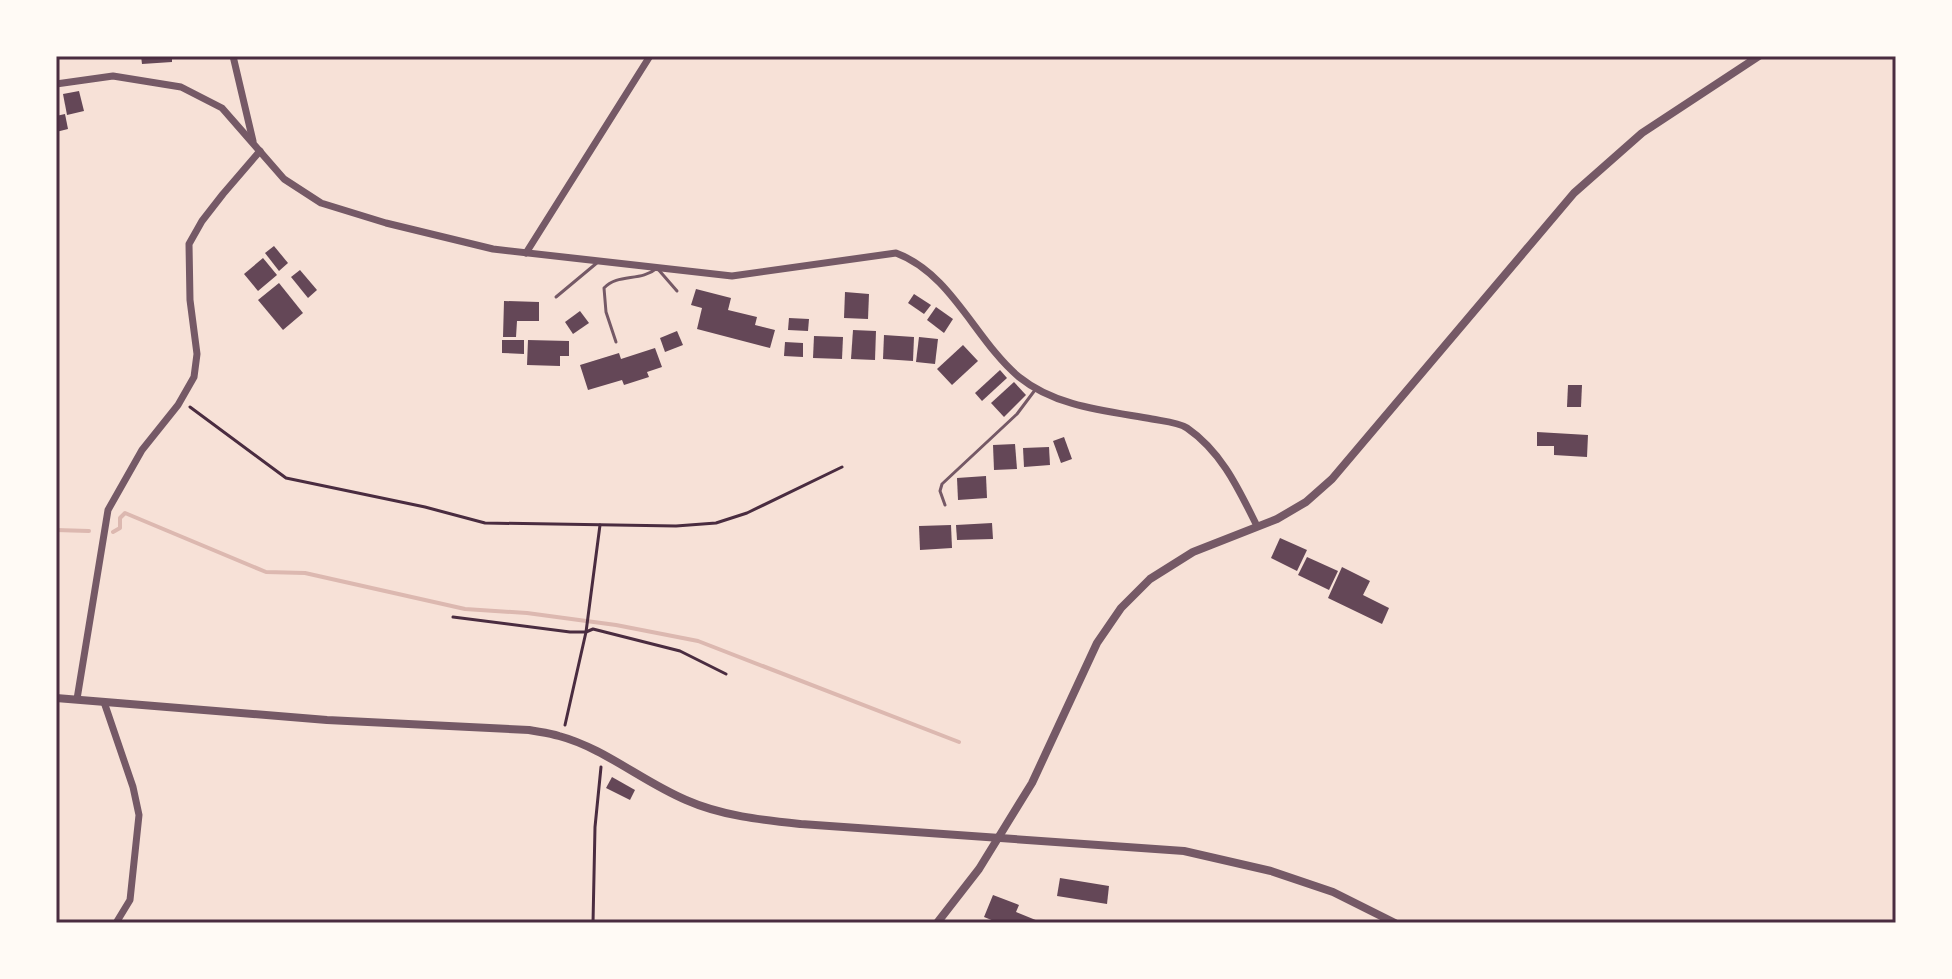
<svg xmlns="http://www.w3.org/2000/svg" width="1952" height="979" font-family="'Archivo Narrow',sans-serif">
	<rect width="100%" height="100%" fill="#f7e1d7"/>
	<g fill="none" stroke-linecap="round" stroke-linejoin="round">
		<g stroke="#dcb8b0" stroke-width="4">
			<path d="M56,530L89,531"/>
			<path d="M113,532L120,528V518L125,513L266,572L305,573L465,609L527,613L616,625L698,641L959,742"/>
		</g>
	</g>
	<g fill="#644757">
		<path d="M141,56H172V62L142,64Z"/>
		<path d="M79,91L84,111L67,115L63,94Z"/>
		<path d="M65,114L68,129L56,132V116Z"/>
		<path d="M274,246L288,263L279,271L265,253Z"/>
		<path d="M263,258L277,275L258,291L244,274Z"/>
		<path d="M300,270L317,290L308,298L291,277Z"/>
		<path d="M279,283L303,313L283,330L258,300Z"/>
		<path d="M696,289L731,298L728,310L757,317L755,325L775,330L770,348L697,329L702,308L691,305Z"/>
		<path d="M845,292L869,294L868,319L844,318Z"/>
		<path d="M914,294L931,305L924,314L908,303Z"/>
		<path d="M504,301L539,302V321H517L516,337H503Z"/>
		<path d="M936,307L953,319L944,333L927,320Z"/>
		<path d="M580,311L589,323L573,334L565,322Z"/>
		<path d="M789,318L809,319L808,331L788,330Z"/>
		<path d="M853,330L876,331L875,360L851,359Z"/>
		<path d="M677,331L683,345L665,352L660,338Z"/>
		<path d="M884,335L914,337L913,361L883,359Z"/>
		<path d="M814,336L843,337L842,359L813,358Z"/>
		<path d="M919,337L938,339L935,364L916,362Z"/>
		<path d="M502,340H524V354L502,353Z"/>
		<path d="M528,340L569,341V356H560V366L527,365Z"/>
		<path d="M785,342L803,343V357L784,356Z"/>
		<path d="M963,345L978,361L952,385L937,369Z"/>
		<path d="M655,348L662,367L647,372L649,377L624,385L622,380L588,390L580,365L619,353L621,359Z"/>
		<path d="M1000,370L1007,378L982,401L975,393Z"/>
		<path d="M1014,382L1026,395L1004,417L991,403Z"/>
		<path d="M1568,385H1582L1581,407H1567Z"/>
		<path d="M1537,432L1588,435L1587,457L1554,455V446H1537Z"/>
		<path d="M1064,437L1072,459L1061,463L1053,441Z"/>
		<path d="M1015,444L1017,469L994,470L993,445Z"/>
		<path d="M1049,447L1050,465L1024,467L1023,448Z"/>
		<path d="M986,476L987,498L958,500L957,478Z"/>
		<path d="M992,523L993,539L957,540L956,525Z"/>
		<path d="M951,525L952,548L920,550L919,526Z"/>
		<path d="M1280,538L1307,550L1297,571L1271,558Z"/>
		<path d="M1307,557L1338,571L1329,590L1298,575Z"/>
		<path d="M1342,567L1370,581L1363,595L1389,608L1382,624L1328,598Z"/>
		<path d="M612,777L635,790L630,800L606,788Z"/>
		<path d="M1060,878L1109,886L1107,904L1057,896Z"/>
		<path d="M993,895L1019,905L1016,912L1043,923H999L984,917Z"/>
	</g>
	<g fill="none" stroke-linecap="round" stroke-linejoin="round">
		<g stroke="#4a2c40" stroke-width="3">
			<path d="M190,407L286,478L425,507L485,523L676,526L716,523L747,513L842,467"/>
			<path d="M453,617L570,632H586L593,629L680,651L726,674"/>
			<path d="M565,725L586,632L600,525"/>
			<path d="M593,923L595,827L601,767"/>
		</g>
		<g stroke="#755966" stroke-width="3">
			<path d="M556,297L598,262"/>
			<path d="M616,342L606,312L604,288C618,273 641,282 657,268L677,291"/>
			<path d="M945,505L940,491L942,484L1017,414L1035,390"/>
		</g>
		<g stroke="#755966" stroke-width="7">
			<path d="M233,56L253,141"/>
			<path d="M56,84L113,76L181,87L222,108L284,179L321,203L386,223L493,249L732,276L896,253C952,274 975,340 1019,377C1056,407 1107,411 1152,419C1162,421 1178,422 1187,428C1222,452 1239,490 1257,526"/>
			<path d="M526,253L650,56"/>
			<path d="M77,699L108,510L142,450L178,405L194,377L197,354L190,300L189,244L202,221L223,194L260,151"/>
			<path d="M104,702L133,787L139,815L130,900L116,923"/>
		</g>
		<g stroke="#755966" stroke-width="8">
			<path d="M56,698L327,720L529,730C539,732 549,733 559,736C604,748 643,782 686,800C722,816 762,820 801,824L1184,851L1271,871L1333,892L1395,923"/>
			<path d="M937,923L979,869L1032,783L1097,643L1121,608L1150,579L1193,552L1277,519L1306,502L1332,479L1574,193L1642,133L1759,56"/>
		</g>
	</g>
	<rect width="1952" height="979" fill="none" stroke="#fffaf5" stroke-width="116"/>
	<rect x="58" y="58" width="1836" height="863" fill="none" stroke="#4a2c40" stroke-width="3"/>
</svg>
